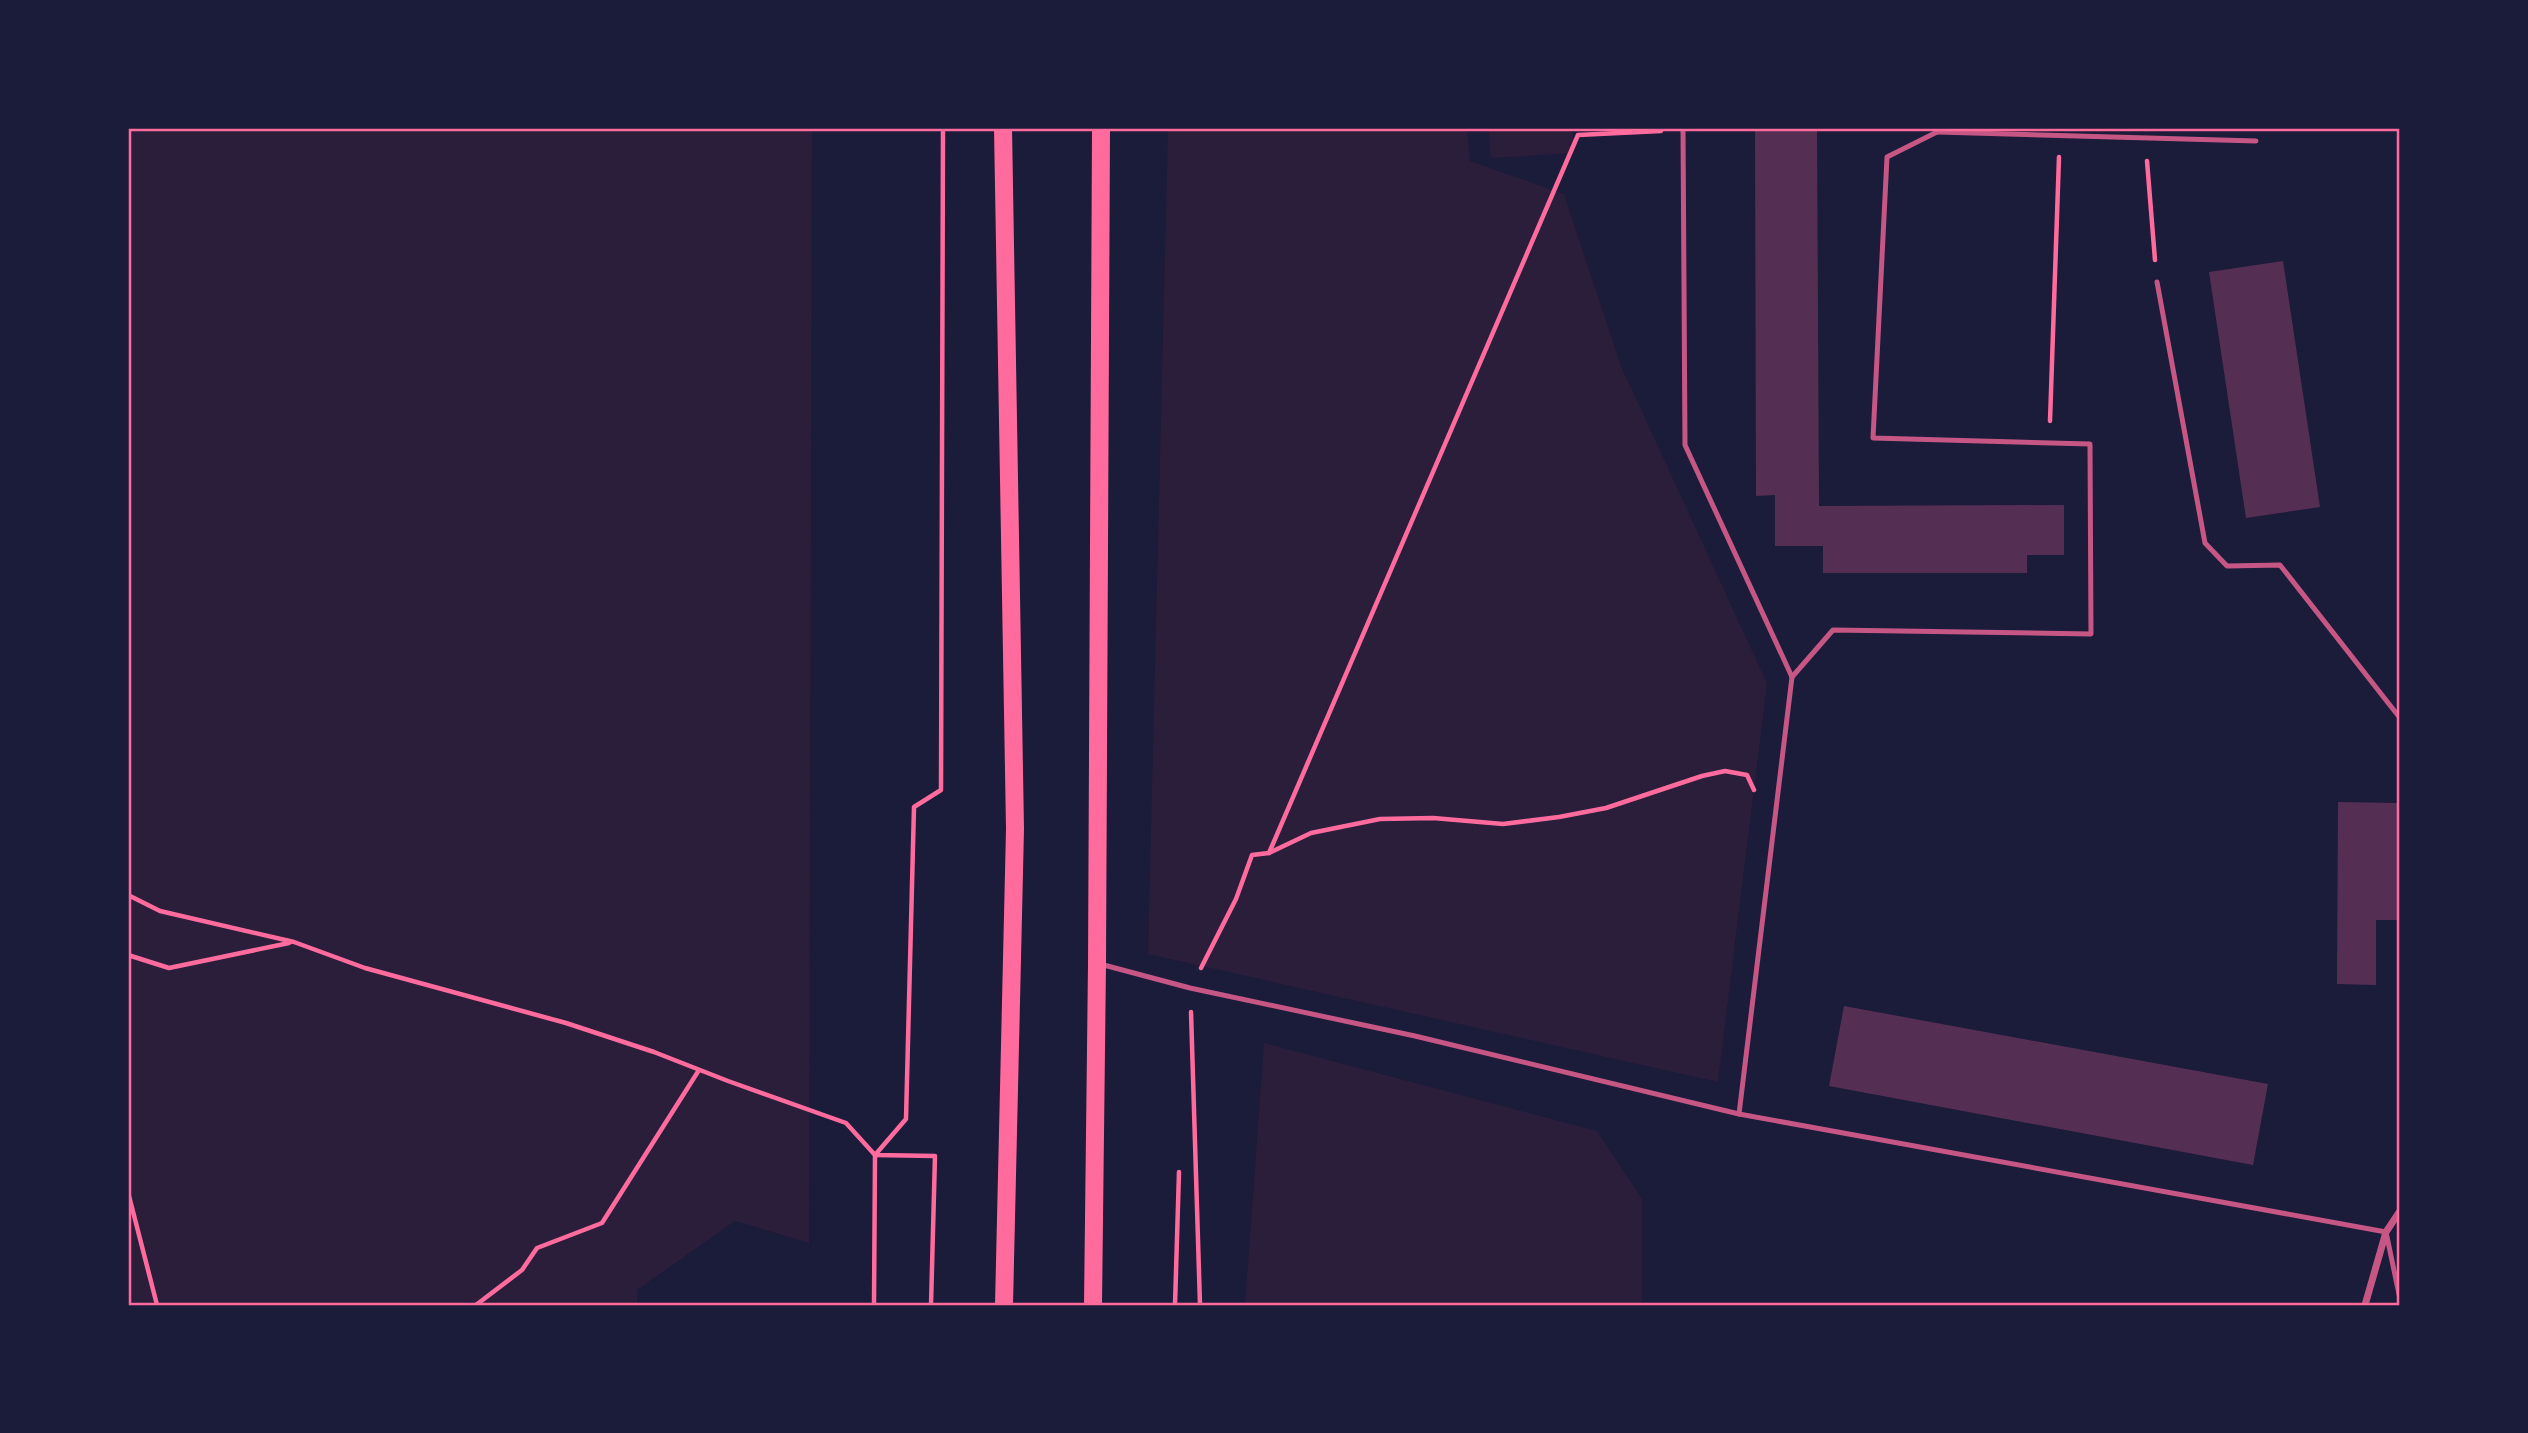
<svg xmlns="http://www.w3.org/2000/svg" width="2528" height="1433" font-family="Manrope,sans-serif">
	<rect width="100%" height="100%" fill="#1b1b3a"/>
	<g fill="#2a1e3b">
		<path d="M128,128H812L809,1243L735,1221L637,1290V1305H128Z"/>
		<path d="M1168,128H1467L1470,161L1564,194L1621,366L1767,683L1718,1082L1148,954Z"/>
		<path d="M1488,128H1572L1574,153L1491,158Z"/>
		<path d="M1264,1043L1597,1131L1642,1199V1305H1245Z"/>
	</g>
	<g fill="#542f53">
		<path d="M1755,128H1817L1819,506L2064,505V555H2027V573H1823V546H1775V495L1756,496Z"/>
		<path d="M2283,261L2320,507L2246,518L2209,272Z"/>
		<path d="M2338,802L2400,803V920H2376V985L2337,984Z"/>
		<path d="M1844,1006L2268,1084L2253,1165L1829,1086Z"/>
	</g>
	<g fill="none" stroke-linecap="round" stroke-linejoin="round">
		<g stroke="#ff6b9d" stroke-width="4.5">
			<path d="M2147,161L2155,260"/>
			<path d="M2050,421L2059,157"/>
			<path d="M1269,853L1311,833L1380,819L1433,818L1503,824L1559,817L1606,808L1702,776L1725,771L1747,775L1754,790"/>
			<path d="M128,895L160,911L294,942L365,968L566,1023L654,1052L728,1081L846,1123L875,1155L935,1156L931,1305"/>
			<path d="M128,955L169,968L289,943"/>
			<path d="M1201,968L1236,899L1252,855L1269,853L1578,135L1661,131"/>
			<path d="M1191,1012L1200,1305"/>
			<path d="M128,1192L157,1305"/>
			<path d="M476,1305L522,1270L537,1248L602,1223L699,1070"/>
			<path d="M874,1305L875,1155L906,1119L914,807L941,790L943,128"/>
			<path d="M1175,1305L1179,1172"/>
		</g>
		<g stroke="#c65784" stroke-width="5">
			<path d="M1683,128L1685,445L1792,677L1739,1114"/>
			<path d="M1937,132L2256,141"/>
			<path d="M2157,282L2205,543L2227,566L2280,565L2400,718"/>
			<path d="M1792,677L1833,630L2091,634L2090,444L1873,438L1887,157L1937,132L1939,128"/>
			<path d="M1100,964L1190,988L1415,1036L1739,1114L2386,1232L2400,1299"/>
		</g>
		<path stroke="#c65784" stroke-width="7" d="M2365,1305L2386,1232L2400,1211"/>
		<g stroke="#ff6b9d" stroke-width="18">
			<path d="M1003,128L1015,829L1004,1305"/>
			<path d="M1093,1305L1097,964L1101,128"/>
		</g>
	</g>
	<rect width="2528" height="1433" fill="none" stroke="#1b1b3a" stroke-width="259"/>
	<rect x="130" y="130" width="2268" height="1174" fill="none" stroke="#ff6b9d" stroke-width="2.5"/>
</svg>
